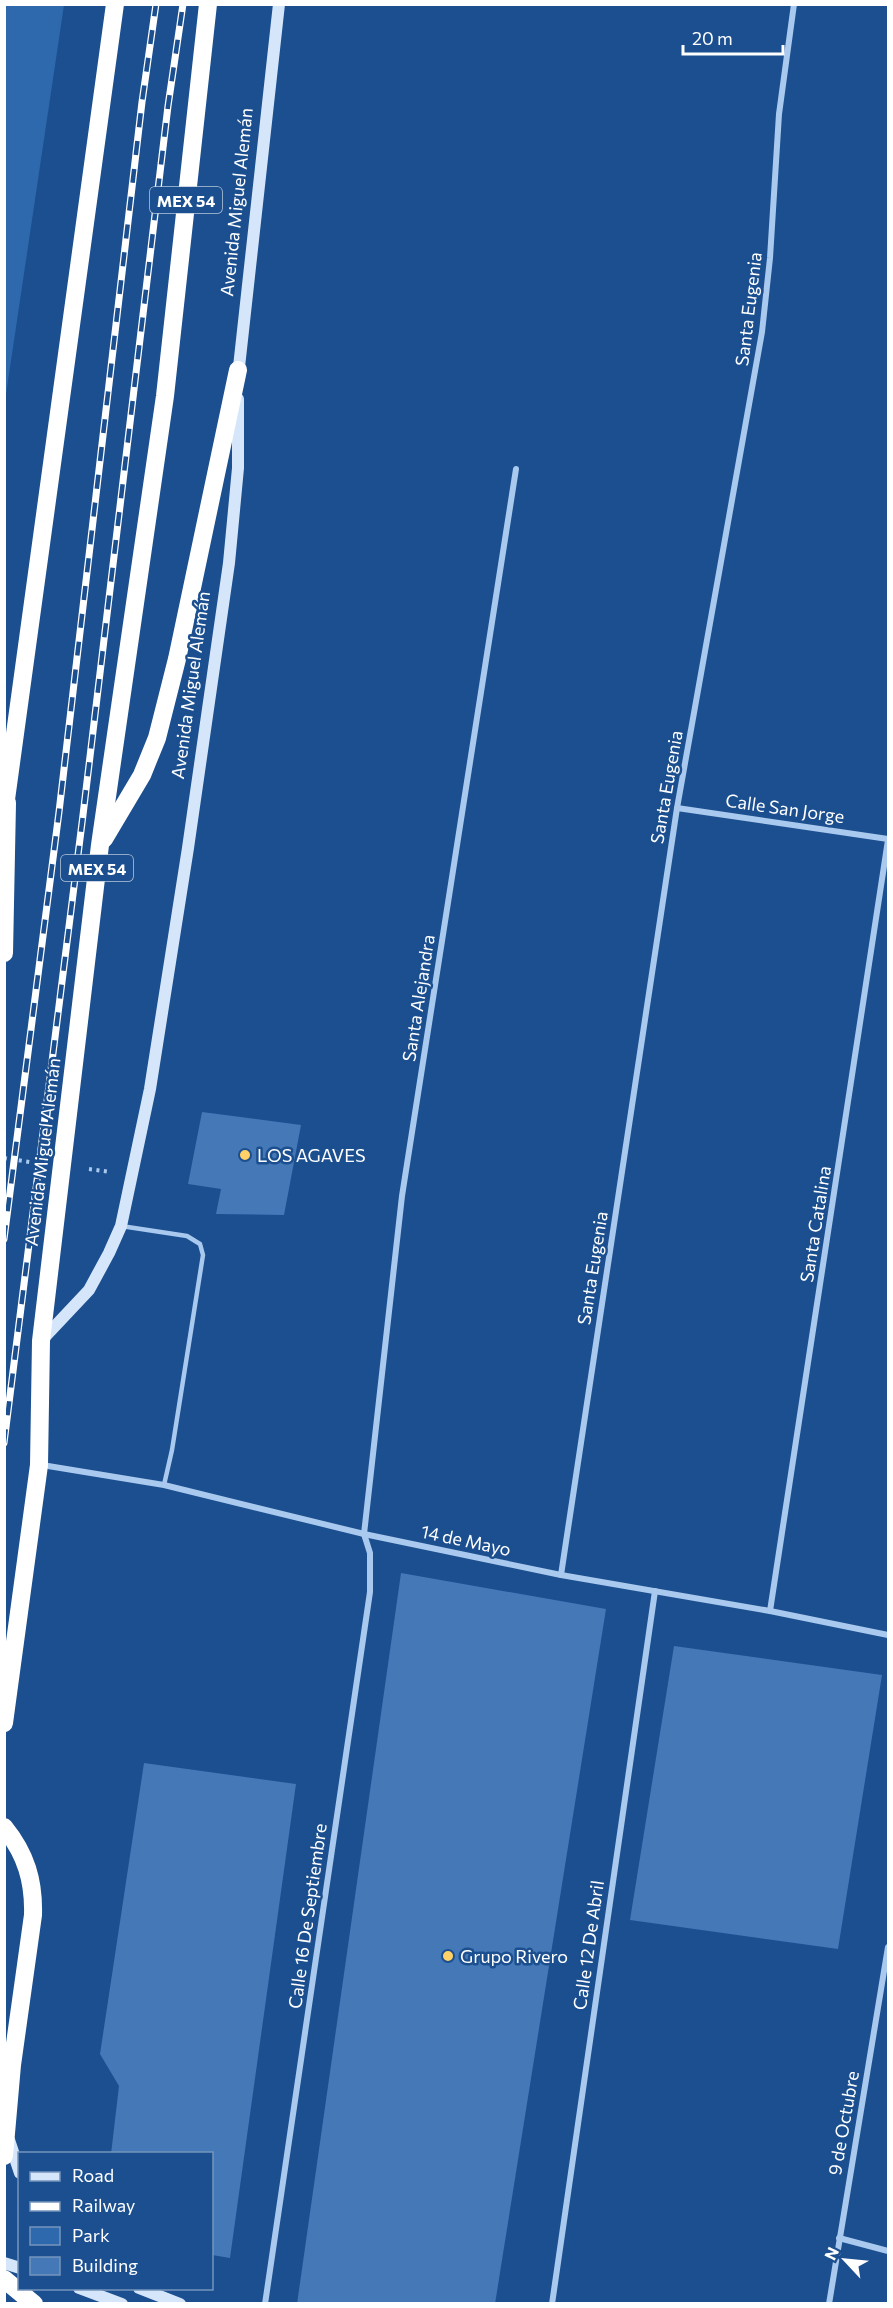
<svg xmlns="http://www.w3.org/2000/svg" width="893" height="2308" font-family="Commissioner,sans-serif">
	<rect width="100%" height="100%" fill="#1b4f8f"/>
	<path fill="#2e69ad" d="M5,4L64,5L5,401L4,5Z"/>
	<g fill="#4478b7">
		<path d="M202,1112L301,1125L284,1215L216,1214L221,1189L188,1184Z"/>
		<path d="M401,1573L606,1609L495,2304H297Z"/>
		<path d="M674,1646L882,1675L838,1949L630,1920Z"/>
		<path d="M144,1763L296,1784L230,2258L212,2255V2154H111L119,2086L100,2054Z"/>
	</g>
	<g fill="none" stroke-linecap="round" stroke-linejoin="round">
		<g stroke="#a9c9ee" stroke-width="4" stroke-dasharray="3 4.5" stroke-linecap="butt">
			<path d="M4,1158L36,1163"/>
			<path d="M89,1169L111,1172"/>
		</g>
		<path stroke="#a9c9ee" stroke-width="4.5" d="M121,1226L187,1236L200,1244L203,1255L172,1450L164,1485"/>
		<g stroke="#a9c9ee" stroke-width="6">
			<path d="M677,808L888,839"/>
			<path d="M42,1465L164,1485L364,1534L561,1575L770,1611L888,1635"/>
			<path d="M561,1575L677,808L762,332L770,258L779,114L794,4"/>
			<path d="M770,1611L888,840"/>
			<path d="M839,2238L888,2251"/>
			<path d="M265,2304L370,1592V1553L364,1534L402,1196L516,469"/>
			<path d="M552,2304L655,1591"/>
			<path d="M829,2304L888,1947"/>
		</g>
		<g stroke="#d6e6fa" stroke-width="12">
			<path d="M238,376L279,4"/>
			<path d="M41,1341L89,1290L109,1253L121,1226L150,1089L188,848L229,563L238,468V399"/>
			<path d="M9,2140L20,2173"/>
			<path d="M4,2263L20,2268"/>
			<path d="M79,2288L122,2304"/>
			<path d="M139,2288L180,2304"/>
		</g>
		<g stroke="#fff" stroke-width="18">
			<path d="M4,814L115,4"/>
			<path d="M104,839L142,775L157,738L177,659L238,370"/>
			<path d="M4,953L7,803"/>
			<path d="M4,1723L39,1465L41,1341L100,845L165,396L208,4"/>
			<path d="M4,1827C26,1854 34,1881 33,1915L12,2065L4,2156"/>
			<path d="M4,2279L34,2304"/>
		</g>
		<g stroke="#fff" stroke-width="7">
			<g id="rail">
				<path d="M4,1239L59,812L142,102L156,4"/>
				<path d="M4,1443L83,815L168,106L183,4"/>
			</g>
		</g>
		<use href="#rail" stroke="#1b4f8f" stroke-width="4.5" stroke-dasharray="14" stroke-linecap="butt"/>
	</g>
	<g fill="#ffd166" stroke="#1b4f8f" stroke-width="2">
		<circle cx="245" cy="1155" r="6"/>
		<circle cx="448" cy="1956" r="6"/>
	</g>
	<g text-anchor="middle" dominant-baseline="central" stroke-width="5" stroke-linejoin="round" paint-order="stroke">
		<g fill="#1b4f8f" stroke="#bbcadd" stroke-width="1.5">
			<rect x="150" y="187" width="72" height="26" rx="4.5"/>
			<rect x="61" y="855" width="72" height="26" rx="4.5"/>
		</g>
		<g font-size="16" font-weight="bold" fill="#fff">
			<text x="186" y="200">MEX 54</text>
			<text x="97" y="868">MEX 54</text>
		</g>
		<g font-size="18" fill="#fff" stroke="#1b4f8f">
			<text transform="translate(236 202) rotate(-84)">Avenida Miguel Alemán</text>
			<text transform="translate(748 309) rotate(-83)">Santa Eugenia</text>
			<text transform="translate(190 685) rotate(-82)">Avenida Miguel Alemán</text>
			<text transform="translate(666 787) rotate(-80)">Santa Eugenia</text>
			<text transform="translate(785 808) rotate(8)">Calle San Jorge</text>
			<text transform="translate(418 998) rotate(-81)">Santa Alejandra</text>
			<text transform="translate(42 1152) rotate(-83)">Avenida Miguel Alemán</text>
			<text transform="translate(815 1224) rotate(-81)">Santa Catalina</text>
			<text transform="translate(592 1268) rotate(-81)">Santa Eugenia</text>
			<text transform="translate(466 1540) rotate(12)">14 de Mayo</text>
			<text transform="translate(307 1916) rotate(-82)">Calle 16 De Septiembre</text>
			<text transform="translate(588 1945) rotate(-82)">Calle 12 De Abril</text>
			<text transform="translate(843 2123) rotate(-80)">9 de Octubre</text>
		</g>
		<g font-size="18" fill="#fff" stroke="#1b4f8f" text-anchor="start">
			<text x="257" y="1155">LOS AGAVES</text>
			<text x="460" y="1956">Grupo Rivero</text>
		</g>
	</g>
	<rect width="893" height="2308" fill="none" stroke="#ffffff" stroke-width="12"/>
	<rect x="18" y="2152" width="195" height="138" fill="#1b4f8f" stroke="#7695bc" stroke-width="1.5"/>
	<rect x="30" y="2172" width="30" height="9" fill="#d6e6fa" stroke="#7695bc" stroke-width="1.5"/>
	<text x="72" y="2182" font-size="18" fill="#ffffff">Road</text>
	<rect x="30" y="2202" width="30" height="9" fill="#ffffff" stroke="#7695bc" stroke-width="1.5"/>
	<text x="72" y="2212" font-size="18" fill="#ffffff">Railway</text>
	<rect x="30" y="2227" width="30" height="18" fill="#2e69ad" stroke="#7695bc" stroke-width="1.5"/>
	<text x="72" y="2242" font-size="18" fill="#ffffff">Park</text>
	<rect x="30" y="2257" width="30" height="18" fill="#4478b7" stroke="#7695bc" stroke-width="1.5"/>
	<text x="72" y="2272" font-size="18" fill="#ffffff">Building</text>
	<g transform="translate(845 2260) rotate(296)" stroke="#1b4f8f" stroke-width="4.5" paint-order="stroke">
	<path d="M0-4.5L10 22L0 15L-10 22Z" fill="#ffffff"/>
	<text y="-9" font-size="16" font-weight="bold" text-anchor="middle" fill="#ffffff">N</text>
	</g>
	<path d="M683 45v9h100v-9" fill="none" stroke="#ffffff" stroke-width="3"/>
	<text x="692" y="45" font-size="18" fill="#ffffff" stroke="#1b4f8f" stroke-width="4.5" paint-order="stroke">20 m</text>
</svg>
